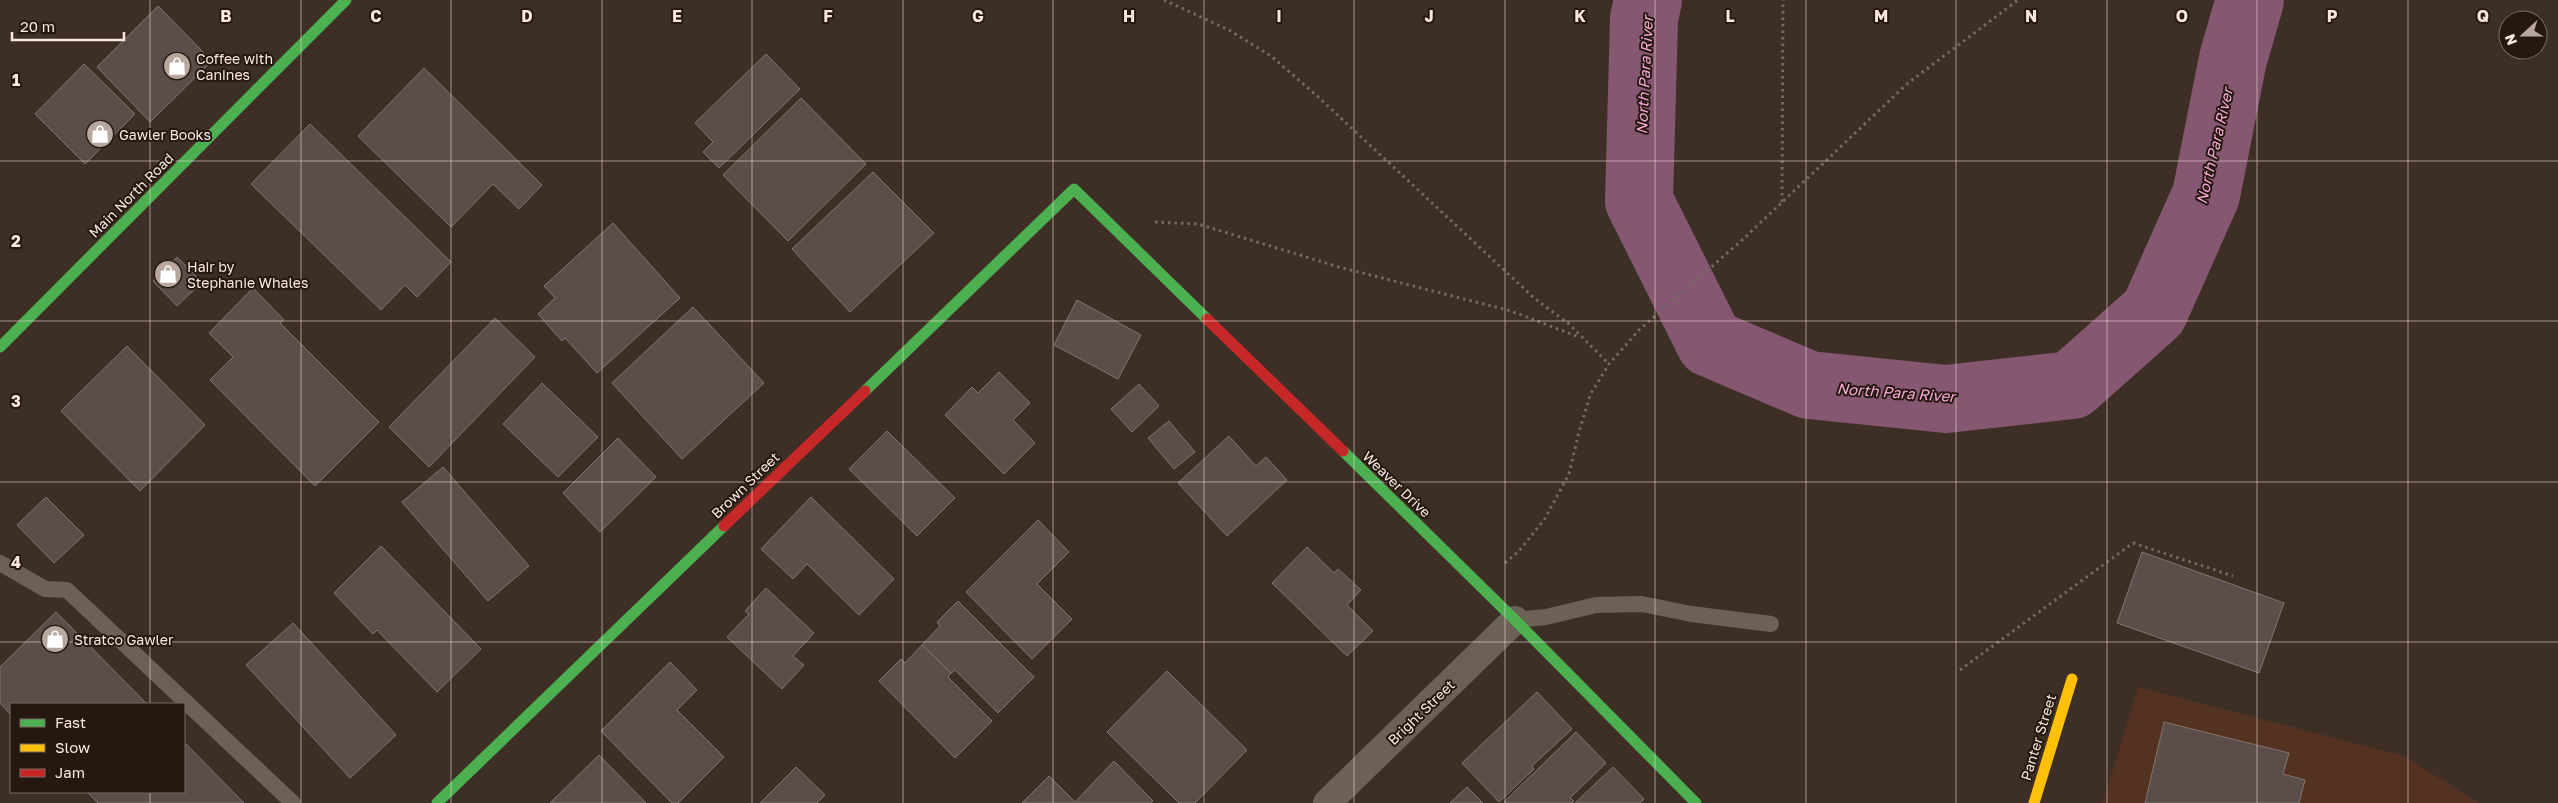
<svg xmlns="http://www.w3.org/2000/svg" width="2558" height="803" font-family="'Golos Text',sans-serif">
	<rect width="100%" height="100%" fill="#3e2f26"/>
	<path fill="#533221" d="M2138,687L2404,756L2479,803H2103Z"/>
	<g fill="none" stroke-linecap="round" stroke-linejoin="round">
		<path stroke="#855770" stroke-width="68" d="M1648,0L1644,19L1639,201L1710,343L1809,385L1946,399L2072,385L2154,312L2206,195L2233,59L2250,0"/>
	</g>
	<g fill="#5b4d49" stroke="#837471">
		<path d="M158,6L212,61L150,122L97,67Z"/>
		<path d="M766,54L800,89L719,168L703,152L713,142L695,123Z"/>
		<path d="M84,64L135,114L85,164L35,114Z"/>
		<path d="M424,68L542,185L519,209L493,184L451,227L358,136Z"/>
		<path d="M801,98L866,164L788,241L723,175Z"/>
		<path d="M310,124L451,262L417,297L405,285L381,310L251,184Z"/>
		<path d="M873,172L934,233L850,312L792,249Z"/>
		<path d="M613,223L680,298L597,373L565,338L562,341L538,314L555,298L544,286Z"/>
		<path d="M177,257L202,282L177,306L153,281Z"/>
		<path d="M253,288L284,320L280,323L379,422L315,486L210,380L233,357L209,333Z"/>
		<path d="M1077,300L1141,335L1118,379L1054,345Z"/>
		<path d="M693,307L764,383L682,459L612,383Z"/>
		<path d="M495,318L535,357L429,467L389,427Z"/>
		<path d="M127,346L205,425L140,491L61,411Z"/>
		<path d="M999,372L1030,403L1013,420L1035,443L1004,474L945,415L972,387L978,393Z"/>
		<path d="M542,383L598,437L558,477L503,424Z"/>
		<path d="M1139,384L1159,406L1132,432L1111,409Z"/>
		<path d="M1169,421L1195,452L1174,469L1148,438Z"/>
		<path d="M887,431L955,498L917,536L849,469Z"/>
		<path d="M1229,436L1256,466L1266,457L1287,480L1227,536L1178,483Z"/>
		<path d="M618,438L656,477L600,532L563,493Z"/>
		<path d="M443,467L529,566L488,601L402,502Z"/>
		<path d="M46,497L84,535L54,563L17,525Z"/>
		<path d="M811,497L894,579L859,615L807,564L793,579L761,549Z"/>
		<path d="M1038,520L1069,552L1037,584L1072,619L1032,659L966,592Z"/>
		<path d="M381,546L481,649L437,692L377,630L373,634L334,593Z"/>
		<path d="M1307,547L1334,573L1338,569L1361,590L1347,605L1373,631L1347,656L1272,583Z"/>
		<path d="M2142,552L2284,603L2259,673L2117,623Z"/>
		<path d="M766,588L814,633L793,656L804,665L782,689L727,637L749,614L745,611Z"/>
		<path d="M958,601L1034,677L998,713L955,670L951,673L922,645L940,626L937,622Z"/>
		<path d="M56,612L147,704H11V715L0,703V667Z"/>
		<path d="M293,623L396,735L350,778L246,665Z"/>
		<path d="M922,645L951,673L948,677L992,721L955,758L879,681L901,659L905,663Z"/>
		<path d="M670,662L697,690L677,710L724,757L678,803H672L601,731Z"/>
		<path d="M1167,671L1247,750L1195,803H1179L1107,732Z"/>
		<path d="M1537,692L1572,729L1532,766L1534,769L1499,802L1462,763Z"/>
		<path d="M2164,722L2289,753L2283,774L2305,780L2299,803H2145Z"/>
		<path d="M1576,732L1606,763L1570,798L1574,801L1572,803H1506L1504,802Z"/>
		<path d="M184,742L244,803H98L87,792H184Z"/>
		<path d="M599,755L646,803H550Z"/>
		<path d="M1114,761L1153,801L1151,803H1022L1049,776L1075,802Z"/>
		<path d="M796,767L825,795L817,803H760Z"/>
		<path d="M1613,767L1644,799L1640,803H1575Z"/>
		<path d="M1467,787L1483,803H1450Z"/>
	</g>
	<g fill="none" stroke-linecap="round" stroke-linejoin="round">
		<g stroke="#746a61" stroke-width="3" stroke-dasharray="2.5 4" stroke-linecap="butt">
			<path d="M1164,0L1229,30L1271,56L1315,94L1534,298L1569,324L1609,364"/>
			<path d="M1782,202L1783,0"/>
			<path d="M1155,222L1198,224L1339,267L1511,311L1579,337"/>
			<path d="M1505,563L1519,551L1544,520L1569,474L1578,436L1590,395L1609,364L1639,330L1740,242L1908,83L2018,0"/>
			<path d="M1960,670L2133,543L2233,576"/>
		</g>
		<g stroke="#6b6154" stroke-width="16">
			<path d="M0,563L45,589L67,590L293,803"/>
			<path d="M1515,620L1546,617L1596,605L1642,604L1691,614L1771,624"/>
		</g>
		<path stroke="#6b6154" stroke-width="28" d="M1327,803L1515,620"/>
		<g stroke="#4caf50" stroke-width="11">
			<path d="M0,347L346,0"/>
			<path d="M865,391L1074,189L1207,319"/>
			<path d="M1343,451L1515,620L1696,803"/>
			<path d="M437,803L724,526"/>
		</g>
		<path stroke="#ffc107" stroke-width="11" d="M2034,803L2072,679"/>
		<g stroke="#c62828" stroke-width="11">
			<path d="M1207,319L1343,451"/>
			<path d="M724,526L865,391"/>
		</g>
	</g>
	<path fill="none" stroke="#fae8de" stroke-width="1" stroke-opacity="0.55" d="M150,0V704M301,0V803M451,0V803M602,0V803M752,0V803M903,0V803M1053,0V803M1204,0V803M1354,0V803M1505,0V803M1655,0V803M1806,0V803M1956,0V803M2107,0V803M2257,0V803M2408,0V803M0,161H2558M0,321H2558M0,482H2558M0,642H2558M150,792V803"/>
	<defs>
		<g id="shop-disc" transform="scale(1.4375)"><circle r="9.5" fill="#b8a79e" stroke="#251811"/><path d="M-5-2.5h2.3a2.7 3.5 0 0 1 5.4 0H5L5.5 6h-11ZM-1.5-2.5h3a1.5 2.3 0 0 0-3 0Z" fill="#fff"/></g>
	</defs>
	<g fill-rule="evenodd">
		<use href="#shop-disc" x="177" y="66"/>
		<use href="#shop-disc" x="100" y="134"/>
		<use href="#shop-disc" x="168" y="274"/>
		<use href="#shop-disc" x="55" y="639"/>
	</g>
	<g text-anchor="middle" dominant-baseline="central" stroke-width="4" stroke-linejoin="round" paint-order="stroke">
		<g font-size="14" fill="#fae8de" stroke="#251811" text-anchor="start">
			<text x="196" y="58">Coffee with<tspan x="196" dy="16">Canines</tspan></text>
			<text x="119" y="134">Gawler Books</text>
			<text x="187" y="266">Hair by<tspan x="187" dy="16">Stephanie Whales</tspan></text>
			<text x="74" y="639">Stratco Gawler</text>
		</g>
		<g font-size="14" fill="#fae8de" stroke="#251811">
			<text transform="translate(131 195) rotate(-45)">Main North Road</text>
			<text transform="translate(1397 484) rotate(44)">Weaver Drive</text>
			<text transform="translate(745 485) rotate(-44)">Brown Street</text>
			<text transform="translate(1421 712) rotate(-44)">Bright Street</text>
			<text transform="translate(2038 737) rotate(-73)">Panter Street</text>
		</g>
		<g font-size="15" font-style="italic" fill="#f8abd6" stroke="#251811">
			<text transform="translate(1644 75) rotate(-87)">North Para River</text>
			<text transform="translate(2214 146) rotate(-77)">North Para River</text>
			<text transform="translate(1896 392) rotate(4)">North Para River</text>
		</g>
	</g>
	<g font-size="16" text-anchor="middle" font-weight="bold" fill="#fae8de" stroke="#251811" stroke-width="4" stroke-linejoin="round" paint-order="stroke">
		<text x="226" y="22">B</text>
		<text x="376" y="22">C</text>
		<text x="527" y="22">D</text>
		<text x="677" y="22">E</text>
		<text x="828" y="22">F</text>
		<text x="978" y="22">G</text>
		<text x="1129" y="22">H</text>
		<text x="1279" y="22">I</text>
		<text x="1429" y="22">J</text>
		<text x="1580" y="22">K</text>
		<text x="1730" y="22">L</text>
		<text x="1881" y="22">M</text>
		<text x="2031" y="22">N</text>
		<text x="2182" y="22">O</text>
		<text x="2332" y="22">P</text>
		<text x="2483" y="22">Q</text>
		<text x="16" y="86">1</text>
		<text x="16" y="247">2</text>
		<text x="16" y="407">3</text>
		<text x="16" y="568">4</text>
	</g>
	<rect x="10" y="703" width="175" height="90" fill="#251811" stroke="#7a6b63"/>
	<rect x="20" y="719" width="25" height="8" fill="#4caf50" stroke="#7a6b63"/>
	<text x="55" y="728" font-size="15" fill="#fae8de">Fast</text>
	<rect x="20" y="744" width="25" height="8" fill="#ffc107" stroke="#7a6b63"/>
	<text x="55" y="753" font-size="15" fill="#fae8de">Slow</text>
	<rect x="20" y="769" width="25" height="8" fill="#c62828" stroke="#7a6b63"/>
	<text x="55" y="778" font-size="15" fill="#fae8de">Jam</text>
	<g transform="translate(2523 35) rotate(249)"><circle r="24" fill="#251811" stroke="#7a6b63"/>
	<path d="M0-4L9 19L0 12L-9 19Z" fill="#b8a79e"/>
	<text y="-8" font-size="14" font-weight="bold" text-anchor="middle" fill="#fae8de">N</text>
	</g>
	<path d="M12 32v8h112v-8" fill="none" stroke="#fae8de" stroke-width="2.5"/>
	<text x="20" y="32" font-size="15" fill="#fae8de" stroke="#251811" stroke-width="4" paint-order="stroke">20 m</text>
</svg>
